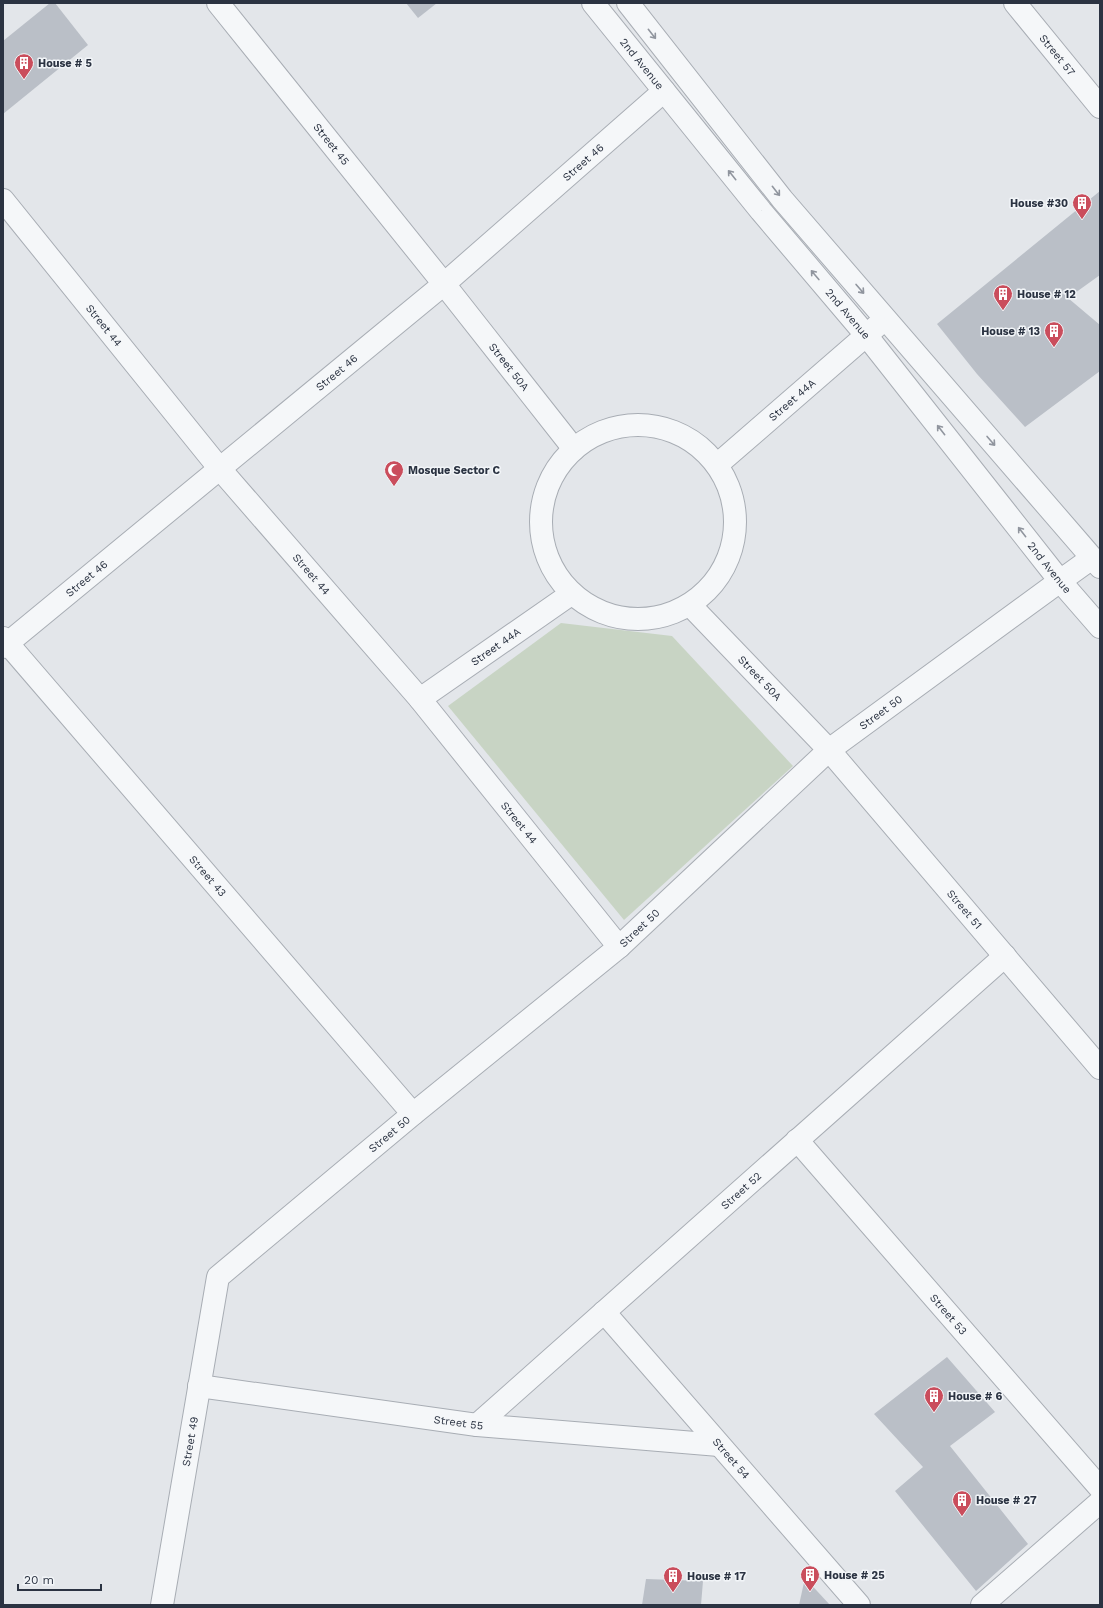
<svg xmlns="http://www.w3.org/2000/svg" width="1103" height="1608" font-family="'Work Sans',sans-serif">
	<rect width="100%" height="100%" fill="#e3e6ea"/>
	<path fill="#c8d4c4" d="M561,623L672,636L793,766L624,920L448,706Z"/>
	<g fill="#babfc7">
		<path d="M50,3H55L88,45L3,114V41Z"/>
		<path d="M406,3H437L418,18Z"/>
		<path d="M1100,191V275L1068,298L1100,325V371L1025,427L977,374L937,324Z"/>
		<path d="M947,1357L995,1412L950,1446L1028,1544L976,1591L895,1491L923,1467L874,1414Z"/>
		<path d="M805,1578L830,1605H799Z"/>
		<path d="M646,1579L703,1581L701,1605H642Z"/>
	</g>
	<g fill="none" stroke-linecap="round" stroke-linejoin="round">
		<g stroke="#a8adb4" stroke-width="24">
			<g id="minor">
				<path id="s1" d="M218,3L444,284L574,449"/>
				<path id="s2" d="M1015,3L1100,107"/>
				<path id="s3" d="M3,200L220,469L420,699L619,947"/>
				<path id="s4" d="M690,605L829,750L1100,1068"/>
				<path id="s5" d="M3,638L413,1114"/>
				<path id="s6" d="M3,647L444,284L664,91"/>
				<path id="s7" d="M420,699L571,594"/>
				<path id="s8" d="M797,1140L1100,1488"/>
				<path id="s9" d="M604,1312L859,1605"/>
				<path id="s10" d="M199,1386L477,1425L719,1445"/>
				<path id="s11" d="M477,1425L1005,956"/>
				<path id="s12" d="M162,1605L218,1277L413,1114L619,947L829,750L1060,581"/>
				<path d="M982,1605L1100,1502"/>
			</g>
		</g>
		<g stroke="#a8adb4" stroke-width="24">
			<g id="tertiary">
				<path id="s13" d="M593,3L761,211L866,335L1060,581L1100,627"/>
				<path d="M628,3L782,199L1100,567"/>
				<circle cx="638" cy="522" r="97"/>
				<path id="s14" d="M718,464L877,326"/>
				<path d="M1060,581L1092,558"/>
			</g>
		</g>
		<use href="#minor" stroke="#f5f7f9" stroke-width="22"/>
		<use href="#tertiary" stroke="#f5f7f9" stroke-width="22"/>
	</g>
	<defs><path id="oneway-shaft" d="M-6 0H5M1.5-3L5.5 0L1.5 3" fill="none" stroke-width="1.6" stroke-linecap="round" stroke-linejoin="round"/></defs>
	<g stroke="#90959e">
		<use href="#oneway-shaft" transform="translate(652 34) rotate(52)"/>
		<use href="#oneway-shaft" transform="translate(732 175) rotate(-129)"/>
		<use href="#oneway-shaft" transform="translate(776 191) rotate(52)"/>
		<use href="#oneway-shaft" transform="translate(815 275) rotate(-130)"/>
		<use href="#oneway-shaft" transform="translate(860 289) rotate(49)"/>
		<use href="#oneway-shaft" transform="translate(941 430) rotate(-128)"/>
		<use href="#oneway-shaft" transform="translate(991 441) rotate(49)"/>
		<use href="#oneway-shaft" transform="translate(1022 532) rotate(-128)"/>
	</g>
	<defs>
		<g id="building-pin" transform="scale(1)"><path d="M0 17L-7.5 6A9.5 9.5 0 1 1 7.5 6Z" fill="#ca4d5c" stroke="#f2f5f8"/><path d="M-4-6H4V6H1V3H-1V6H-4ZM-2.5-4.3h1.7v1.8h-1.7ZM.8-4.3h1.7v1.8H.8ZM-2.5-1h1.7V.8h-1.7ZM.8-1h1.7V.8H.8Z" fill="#fff"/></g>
		<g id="mosque-pin" transform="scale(1)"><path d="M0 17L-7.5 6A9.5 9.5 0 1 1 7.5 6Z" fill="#ca4d5c" stroke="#f2f5f8"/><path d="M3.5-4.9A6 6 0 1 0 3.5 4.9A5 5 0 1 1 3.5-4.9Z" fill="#fff"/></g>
	</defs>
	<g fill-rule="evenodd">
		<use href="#building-pin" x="24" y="63"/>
		<use href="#building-pin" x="1082" y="203"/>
		<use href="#building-pin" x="1003" y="294"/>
		<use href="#building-pin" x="1054" y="331"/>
		<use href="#mosque-pin" x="394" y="470"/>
		<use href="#building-pin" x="934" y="1396"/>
		<use href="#building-pin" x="962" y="1500"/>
		<use href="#building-pin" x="810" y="1575"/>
		<use href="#building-pin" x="673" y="1576"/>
	</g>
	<g text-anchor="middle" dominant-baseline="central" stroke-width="3" stroke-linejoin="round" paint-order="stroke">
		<g font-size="11" fill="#2b3342" stroke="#f2f5f8">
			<text stroke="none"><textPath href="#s2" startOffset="67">Street 57</textPath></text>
			<text stroke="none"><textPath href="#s13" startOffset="78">2nd Avenue</textPath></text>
			<text stroke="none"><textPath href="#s1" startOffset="181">Street 45</textPath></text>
			<text stroke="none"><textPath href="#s6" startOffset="756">Street 46</textPath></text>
			<text stroke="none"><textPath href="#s13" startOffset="402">2nd Avenue</textPath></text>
			<text stroke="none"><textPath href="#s3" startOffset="161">Street 44</textPath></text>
			<text stroke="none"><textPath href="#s1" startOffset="466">Street 50A</textPath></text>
			<text stroke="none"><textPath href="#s6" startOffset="432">Street 46</textPath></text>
			<text stroke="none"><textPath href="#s14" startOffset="98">Street 44A</textPath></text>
			<text stroke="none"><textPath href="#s13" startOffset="726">2nd Avenue</textPath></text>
			<text stroke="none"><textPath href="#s3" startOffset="485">Street 44</textPath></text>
			<text stroke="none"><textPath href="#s6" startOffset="108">Street 46</textPath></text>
			<text stroke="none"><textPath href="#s7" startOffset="92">Street 44A</textPath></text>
			<text stroke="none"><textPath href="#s4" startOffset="101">Street 50A</textPath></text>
			<text stroke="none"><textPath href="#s12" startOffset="1204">Street 50</textPath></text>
			<text stroke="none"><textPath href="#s3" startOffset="809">Street 44</textPath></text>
			<text stroke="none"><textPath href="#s5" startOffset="314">Street 43</textPath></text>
			<text stroke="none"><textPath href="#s4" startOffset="410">Street 51</textPath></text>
			<text stroke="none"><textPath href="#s12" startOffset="880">Street 50</textPath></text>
			<text stroke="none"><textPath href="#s12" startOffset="556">Street 50</textPath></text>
			<text stroke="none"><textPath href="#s11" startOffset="353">Street 52</textPath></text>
			<text stroke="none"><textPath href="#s8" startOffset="231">Street 53</textPath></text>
			<text stroke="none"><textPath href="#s10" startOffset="262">Street 55</textPath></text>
			<text stroke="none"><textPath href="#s12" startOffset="166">Street 49</textPath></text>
			<text stroke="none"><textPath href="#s9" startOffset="194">Street 54</textPath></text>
		</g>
		<g font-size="11" font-weight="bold" fill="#2b3342" stroke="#f2f5f8" text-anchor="start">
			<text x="38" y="63">House # 5</text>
			<text x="1068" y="203" text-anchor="end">House #30</text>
			<text x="1017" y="294">House # 12</text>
			<text x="1040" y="331" text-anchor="end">House # 13</text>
			<text x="408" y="470">Mosque Sector C</text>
			<text x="948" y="1396">House # 6</text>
			<text x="976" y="1500">House # 27</text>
			<text x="824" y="1575">House # 25</text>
			<text x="687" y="1576">House # 17</text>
		</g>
	</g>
	<rect width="1103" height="1608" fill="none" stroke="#2b3342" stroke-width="8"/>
	<path d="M18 1584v6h83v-6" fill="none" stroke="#2b3342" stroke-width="2"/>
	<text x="24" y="1584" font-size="12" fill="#2b3342" stroke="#f2f5f8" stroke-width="3" paint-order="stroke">20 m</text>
</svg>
